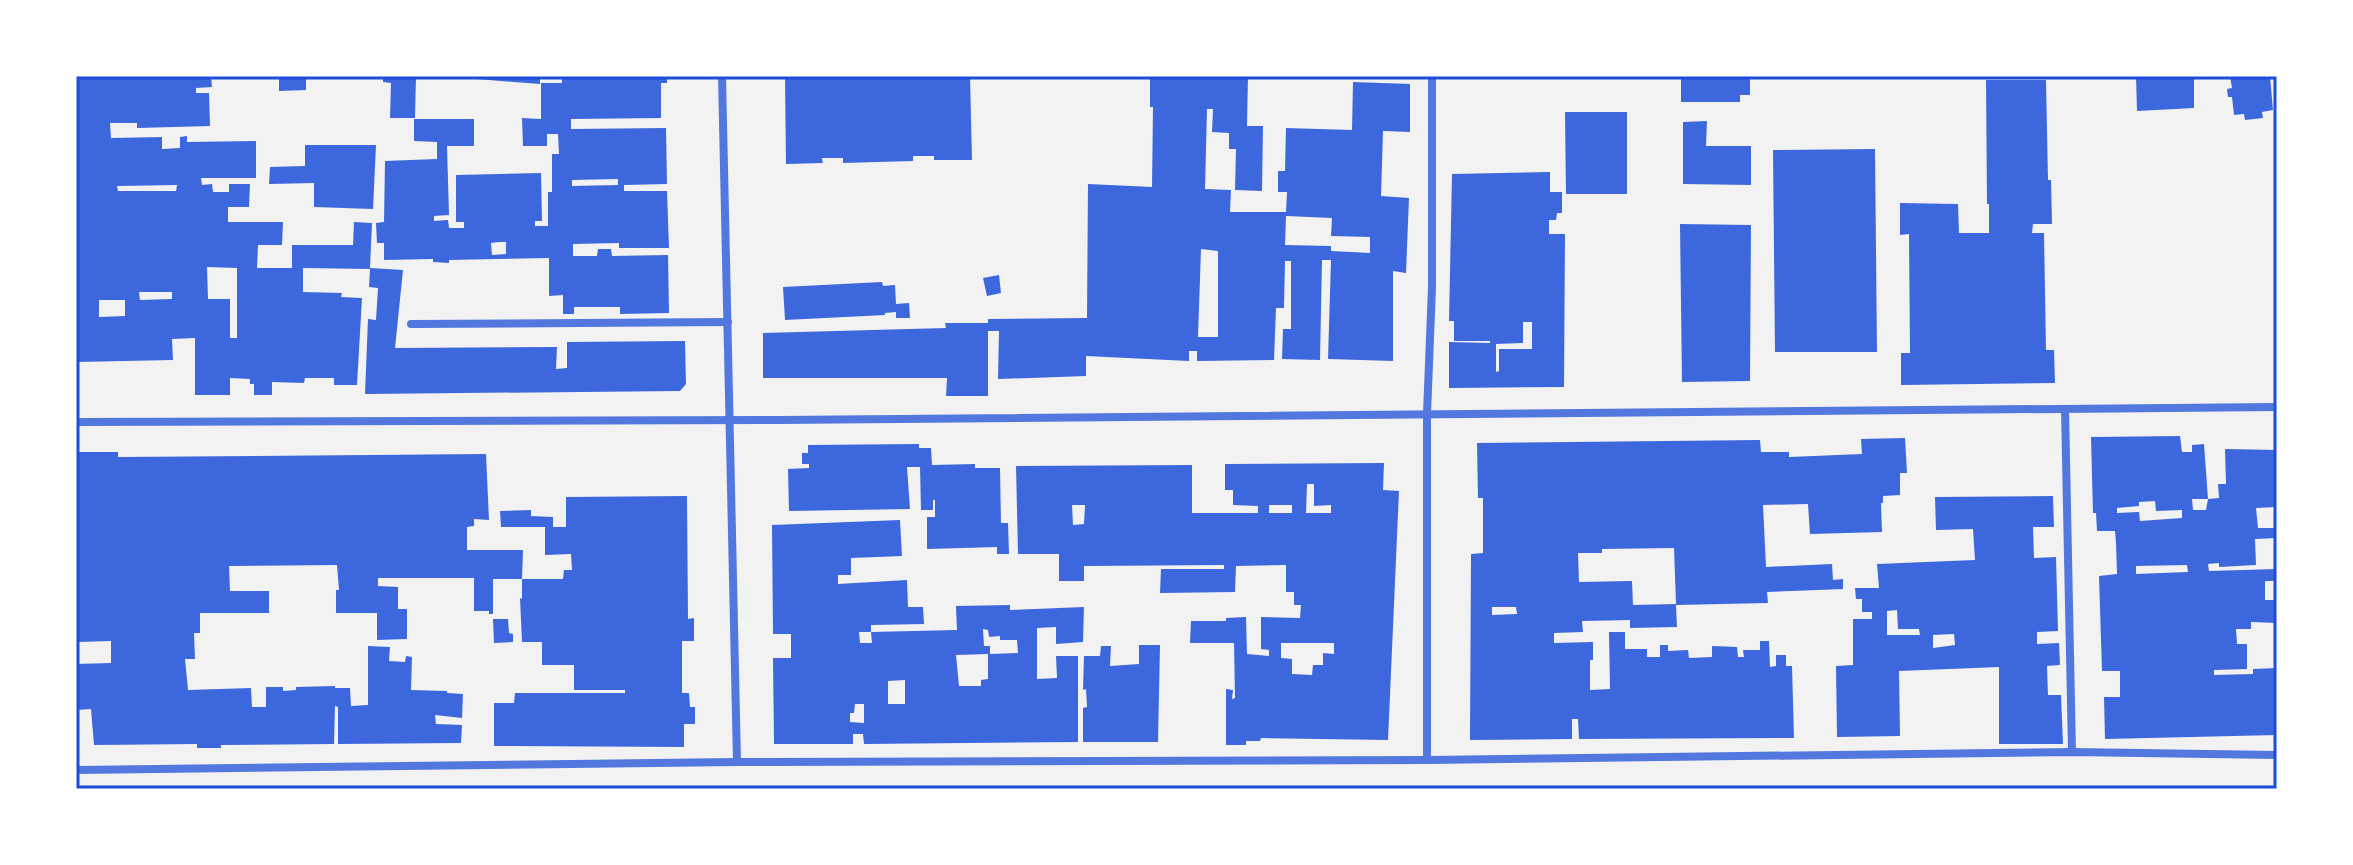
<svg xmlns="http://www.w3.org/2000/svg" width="2353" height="865" font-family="'PT Sans',sans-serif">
	<rect width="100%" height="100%" fill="#f2f2f2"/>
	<g fill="#3d67dc" fill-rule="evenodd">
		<path d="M76,76H117V79H146V76H211L212,87L196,88V93H209L210,126L137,128V123H110L111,138L162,137V149L180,148V137L187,136V142L256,141V178H201L202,185L212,184L213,192H229V184H250L249,207H228V222H283L282,245H258L257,268H292V245H353L354,222L372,223L370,268L403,270L395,348L557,347L556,369L567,368V342L685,341L686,384L680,391L365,394L368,319L376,320L378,288L369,287L370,269L303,268V292L342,293L341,297L362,298L357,385H334V378H305L304,383L272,382V395H254V384H250V379L230,378V395H195V338L172,339L173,360L76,362ZM177,185L176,191H118L117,186ZM207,267L237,268V338H230V299H208ZM139,292H172V299L140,300ZM99,300H125V316L99,317Z"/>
		<path d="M279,76H306V90L279,91Z"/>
		<path d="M383,76H416L415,118H390L391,83L383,82Z"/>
		<path d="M464,76H540V84L464,78Z"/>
		<path d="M562,76H667V83H661V118L571,119V129L666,128L667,184L624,185V191H667L669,248H619V243L573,244V256H597L598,249H611L612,256L668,255L669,313L620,314V307H574V314H563V295L549,296V258L449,260V263L433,262V259L384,260V243H377L376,223L384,222L385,161L437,159V142L414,141V119H474V146H447L449,215L434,216V221L448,220L449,228H464V222H456V175L541,173L542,221H535V226H548V192H552V154H559L558,134H547V146H523L522,118L541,119V83H562ZM618,179V185L572,186V180ZM499,242H506V254L492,255L491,243Z"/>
		<path d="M785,76H970L972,160H934V156H913V161L843,163V158H822L823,163L786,164Z"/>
		<path d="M1150,76H1248L1247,126H1263L1262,191L1235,190L1236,149H1229V133L1212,132L1213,109H1207L1205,189L1231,190L1230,212H1286L1287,192H1278V171H1285L1286,128L1352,130L1353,82L1410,84V132L1383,131L1381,196L1409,198L1406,273L1393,271V361L1328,359L1331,260H1322L1320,360L1282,359L1283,329H1291V261H1285L1284,308H1276L1274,360L1197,361V351H1189V361L1086,356V376L998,379L999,331H988V396H946L947,378H763V333L946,328L945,323H988V319L1087,318L1088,184L1152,187L1153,107H1150ZM1286,216L1332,218L1331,236L1370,237V253L1331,251V246L1285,245ZM1201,249L1218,251V337H1198Z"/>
		<path d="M1681,76H1750V95H1740V102H1681Z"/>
		<path d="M2136,76H2194V108L2137,111Z"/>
		<path d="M2230,76H2270L2273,110L2262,112L2263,118L2245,120L2244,114L2234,115L2232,97H2228L2227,89L2232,88Z"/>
		<path d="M1986,80H2046L2048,180H2051L2052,224H2033L2032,233H2044L2046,350H2054L2055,383L1901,385V353H1910L1909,234L1900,235V203L1958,204L1959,233H1989V204H1987Z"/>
		<path d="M1565,112H1627V194H1566Z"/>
		<path d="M1707,121L1706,146H1751V185L1683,184V122Z"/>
		<path d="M305,145H376L373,209L314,207V183L269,184L270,167L305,166Z"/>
		<path d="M1875,149L1877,352H1775L1773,150Z"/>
		<path d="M1550,172V192H1562V213H1557L1556,220H1549V234H1565L1564,387L1449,388V342L1490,343V341H1454V321H1449L1452,174ZM1523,322H1532V349H1499V371L1496,372V344L1523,343Z"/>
		<path d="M1680,224L1751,225L1750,381L1682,382Z"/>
		<path d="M999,275L1001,293L987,296L983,278Z"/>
		<path d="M882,282L883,286L895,285L896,304L909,303L910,318H896V312L885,313V315L785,320L783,287Z"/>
		<path d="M2180,436L2182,452H2192V445L2204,444L2208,499H2192L2193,510H2206L2208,499L2219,498L2218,484H2226L2225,449L2277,450V507L2256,508L2258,528H2277V538L2255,539L2256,565L2219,567V563L2208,564L2209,571L2277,569V581H2265V600H2277V623L2251,622V629H2236L2237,644H2247V669L2214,670V675L2253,674V669L2277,668V735L2105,739L2104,697H2120V671H2102L2099,576L2117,574L2116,543L2115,531H2097L2096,513H2093L2091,437ZM2155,501L2156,511L2182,510V518L2140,521L2139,512L2117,513V508L2139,506V502ZM2187,565L2188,572L2136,574V566Z"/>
		<path d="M1905,438L1907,473H1900V495L1883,496V503H1881L1882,532L1810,534L1808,504L1763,505L1766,567L1832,564L1833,580L1843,579V589L1767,592L1768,603L1676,605L1677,627L1630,628V620L1582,621L1583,632L1554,633V643L1593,642V660H1590V690L1610,689L1609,632H1625V649H1647V657H1660V645H1668V651L1688,650L1689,658L1712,657V646L1737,647L1738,657H1744L1743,650H1760V641H1769L1770,667L1776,666V655H1786V666H1792L1794,738L1579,739L1578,719H1572V739L1470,740L1471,554L1483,553V498H1478L1477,443L1760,440L1761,452H1789V457L1862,454L1861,439ZM1674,548L1676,604L1633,605L1632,581L1579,582L1578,553H1602V549ZM1492,607H1516L1517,614L1492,615Z"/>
		<path d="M919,444V448H931L932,465L975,464V468H1000L1001,523H1008L1009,554H997V547L927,549V517H935V500H933V510H921L920,467H907L910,509L789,511L788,469L809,468V464H802V453H808V445Z"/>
		<path d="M76,452H118V457L486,454L489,520L474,519V526L467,527V550H523L522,579H563L564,570H572L571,554L545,555V527H501L500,511L531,510V516L553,517V527H566V497L687,496L688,619L694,618V641H682V693H689L690,707H695V724H684V747L494,746V703H514L515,693H625V690H574V665H542V642H522L520,598L522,599V579H493V614H489V611H474V578H378V586L398,587V609H407V639L377,640V613H336V590H339L337,565L229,566L230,591H269V613H200V633H194L195,659H185L188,690L251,688L252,707H266V687H283V691L296,690V687L335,686V688H350L351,706L368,705V646L390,647L389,661L405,662L406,656L412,657L411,690L447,691V693L463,694L462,718L435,715L436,724L462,725L461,743L338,744V707L335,706L334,744L221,745V748H197V744L94,745L91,709L76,710V664L111,663V641L77,642Z"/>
		<path d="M1384,463L1383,490L1399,491L1388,740L1261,738L1260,741H1246V745H1226V689L1233,690L1232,699L1235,698L1234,643H1190L1191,621H1226V618L1246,617L1247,654L1269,656V650L1261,649V617L1300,618L1301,605H1294V592H1286V565L1236,566L1235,592L1160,593L1161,569H1224V565L1084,566V581H1059V554H1018L1016,466L1192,465V513H1258V506L1233,505V490H1225V464ZM1307,484H1314V506L1331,505V513H1306ZM1072,505H1085L1084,524L1073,525ZM1269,505H1292V513H1269ZM1281,643H1334V654L1323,653V665H1313L1312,675L1292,674V659L1281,658Z"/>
		<path d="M2053,496L2054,527H2033L2034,558L2056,557L2058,631L2037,632V644L2059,643L2060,665L2047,666L2048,695H2061L2063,744H1999V667L1899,671L1900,736L1837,737L1836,666L1853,665V619H1872V612H1862V599H1856L1855,588H1879L1877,564L1975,560L1973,529L1936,530L1935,497ZM1897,610L1898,629H1919L1920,635H1887V611ZM1954,634L1955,645L1933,648V635Z"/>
		<path d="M900,520L902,556L851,558V575H838V584L907,580L908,607H923L924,624L871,625V632H859L860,643H872L871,632L957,630L956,606L1010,605V610L1084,607L1083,642L1056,644V627L1037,628V679L1057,678L1056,656H1078V742L864,744L863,734H853V744H774L773,658H791V634H773L772,525ZM983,629L988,630L989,637L1000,636V640H1017L1018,653L990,654V646H984ZM988,654V679L981,680V686H959L956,655ZM905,680V704H888V681ZM855,704H864V723L850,722V713H854Z"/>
		<path d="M493,619H508L509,633L513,634V642L494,643Z"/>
		<path d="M1139,645H1160L1158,742H1083V708L1087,707L1086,689L1083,690L1084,656H1100L1101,646H1111L1110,666L1139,664Z"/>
	</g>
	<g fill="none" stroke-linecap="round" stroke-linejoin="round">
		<g stroke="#5277de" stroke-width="8">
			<path d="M722,76L737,762"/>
			<path d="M411,324L728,322"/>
			<path d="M2065,409L2072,752"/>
			<path d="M76,422L779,420L2277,407"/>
			<path d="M1427,760V414L1432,287V76"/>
			<path d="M76,770L737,762L1427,760L2072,752L2277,755"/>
		</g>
	</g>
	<rect width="2353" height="865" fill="none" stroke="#ffffff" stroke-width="156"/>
	<rect x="78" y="78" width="2197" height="709" fill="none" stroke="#1d4ed8" stroke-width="3"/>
</svg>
